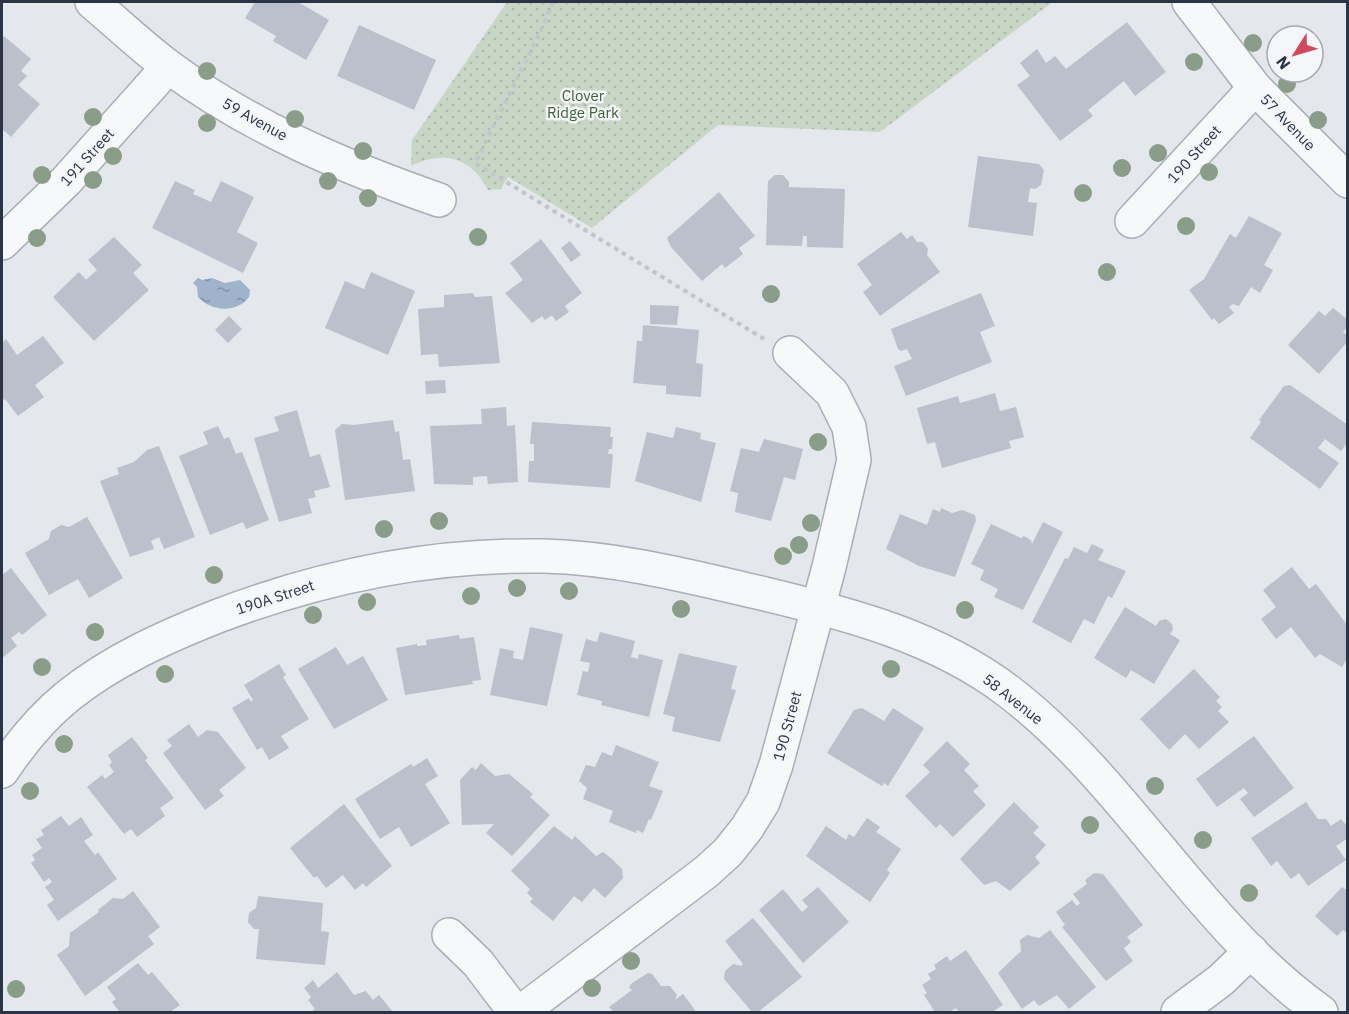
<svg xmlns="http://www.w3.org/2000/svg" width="1349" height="1014" font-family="'IBM Plex Sans',sans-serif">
	<defs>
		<pattern id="park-dots" width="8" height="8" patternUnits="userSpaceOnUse" patternTransform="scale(1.5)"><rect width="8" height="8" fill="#c9d6c5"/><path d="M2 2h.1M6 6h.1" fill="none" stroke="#adb8ab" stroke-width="1.8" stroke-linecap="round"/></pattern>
		<pattern id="water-ripples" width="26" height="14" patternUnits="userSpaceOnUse" patternTransform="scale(1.5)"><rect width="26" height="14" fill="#9fb4cc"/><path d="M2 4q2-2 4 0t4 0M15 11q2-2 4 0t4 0" fill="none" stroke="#8293a7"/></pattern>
	</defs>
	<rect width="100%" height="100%" fill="#e4e7ec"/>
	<path fill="url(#park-dots)" d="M507,2H1053L880,132L718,125L592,228L508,177L501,189L488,190C471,157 443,150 411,166L412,140Z"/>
	<path fill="url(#water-ripples)" d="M198,278L202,280L212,278L225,283L240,280L250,290L249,297C237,314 210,311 198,297L197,287L193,283Z"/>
	<g fill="#bbc0ca">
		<path d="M255,2H298L329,20L306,60L273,41L276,36L245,18Z"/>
		<path d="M1127,22L1166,72L1135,96L1124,81L1088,110L1093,116L1060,141L1017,85L1030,76L1020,63L1037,49L1046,63L1055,56L1066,69Z"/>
		<path d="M359,25L436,60L414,110L337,76Z"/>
		<path d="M4,36L31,59L21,71L27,76L18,85L40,104L11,137L2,129V39Z"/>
		<path d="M978,156L1039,164L1044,170L1041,185L1035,189L1030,188L1028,202L1037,203L1033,236L968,227Z"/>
		<path d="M775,175H783L789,182V187L845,189L843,248L807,247V236H803L802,246L766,245L768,181Z"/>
		<path d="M175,181L195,190L193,194L211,202L221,181L254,197L237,232L258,243L243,273L152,228Z"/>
		<path d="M719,192L755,236L739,248L743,254L725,268L722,264L702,281L671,247L667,238Z"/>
		<path d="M1249,216L1282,233L1264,265L1273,270L1260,293L1251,287L1239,306L1233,304L1229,307L1234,313L1219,324L1214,318L1212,320L1189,290L1204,279L1230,234L1236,238Z"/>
		<path d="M901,232L907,239L912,235L917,242H923L928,249L927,255L940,272L880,316L863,292L872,285L857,264Z"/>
		<path d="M114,237L142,265L133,273L149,290L94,341L53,297L79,272L86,280L97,270L88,260Z"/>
		<path d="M541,239L582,293L565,306L569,312L556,321L552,315L545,320L542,316L532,323L505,293L523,280L510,263Z"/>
		<path d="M570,241L581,255L571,262L561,248Z"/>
		<path d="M371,272L415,291L388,355L325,328L345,281L364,289Z"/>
		<path d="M473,293L475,297L492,296L500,363L439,367L438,354L421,355L418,309L444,307V295Z"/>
		<path d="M981,293L995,326L980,332L992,362L906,396L894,366L912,359L907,349L901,351L898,349L891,329Z"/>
		<path d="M650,305L679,306L677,325L650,324Z"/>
		<path d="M1333,308L1348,320V326L1343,332L1348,336V341L1319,374L1288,345L1319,311L1325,316Z"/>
		<path d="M229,316L242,329L228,343L215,330Z"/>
		<path d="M643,325L699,330L696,363L703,364L701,397L666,394V386L633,383L637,341H642Z"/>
		<path d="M43,336L64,363L35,385L44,397L18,416L5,399L2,401V343L6,339L17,355Z"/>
		<path d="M445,380L446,393L426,394L425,381Z"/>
		<path d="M1290,385L1348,425V442L1341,451L1325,439L1318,448L1339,463L1320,489L1250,438L1261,422L1259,420L1284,386Z"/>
		<path d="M995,393L1000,411L1016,407L1024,437L1009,441L1011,448L942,468L935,442L927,444L917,408L958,396L960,403Z"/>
		<path d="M506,407L507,426L515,425L518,482L488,484L487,476L473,477V485L434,484L430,426L482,424L481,409Z"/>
		<path d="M297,410L310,457L320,454L330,487L314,491L316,497L308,499L312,513L279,522L254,438L279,431L274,417Z"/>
		<path d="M393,420L395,432L399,431L403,460L410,459L415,491L345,500L335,430L342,424L354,425Z"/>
		<path d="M532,422L611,427L610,437H613L612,449H609L608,454H613L610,488L528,482L529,461H534V444H530Z"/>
		<path d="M218,426L224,439L229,437L236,454L242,452L269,520L246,529L243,522L210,535L179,456L208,444L203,432Z"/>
		<path d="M676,427L701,433L700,439L716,443L701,502L635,481L647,432L673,438Z"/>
		<path d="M764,439L803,449L795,480L784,477L771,521L735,512L738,493L730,491L741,448L759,452Z"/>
		<path d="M159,446L195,537L164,549L159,537L151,541L154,549L130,557L100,481L119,474L117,468L134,462L147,450Z"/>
		<path d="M941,508L952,513L962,510L975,515L976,520L955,577L919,566L886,549L900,514L927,525L933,509L940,512Z"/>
		<path d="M87,517L123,578L89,598L78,579L49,595L25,553L49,539L51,531L61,525L69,527Z"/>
		<path d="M1043,522L1063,532L1023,610L994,597L998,589L980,580L984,570L971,564L991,524L1021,538L1024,536L1031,540L1032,544Z"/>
		<path d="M1092,544L1104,550L1098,560L1126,571L1112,598L1108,596L1094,624L1084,619L1071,643L1032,622L1065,558L1068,559L1074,547L1087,553Z"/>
		<path d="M1292,567L1309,589L1316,584L1348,626V657L1342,667L1320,654L1315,658L1291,627L1276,639L1261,619L1276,607L1263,590Z"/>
		<path d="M11,568L47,615L22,635L19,632L11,638L17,646L2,658V575Z"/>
		<path d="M1125,607L1156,626L1159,621L1166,619L1172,624L1173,630L1170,634L1180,640L1154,684L1131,670L1126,678L1094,658Z"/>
		<path d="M530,627L563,634L547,706L490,695L500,648L514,651L513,658L523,660Z"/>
		<path d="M600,632L635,641L631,657L638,659L639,654L663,660L649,717L601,705L602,701L577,695L583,671L588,672L590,663L580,661L586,639L597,642Z"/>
		<path d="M459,635L460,639L474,637L481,680L472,681L473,684L405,695L396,648L417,644V646L427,645L426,640Z"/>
		<path d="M336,647L347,665L363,656L388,700L334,729L298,669Z"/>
		<path d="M679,653L737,666L731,689L736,690L720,742L672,731L675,717L663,714Z"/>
		<path d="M279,664L286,675L283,677L309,719L281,736L289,748L269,760L262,747L257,750L232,708L249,698L251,702L253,700L244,685Z"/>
		<path d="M1194,669L1220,697L1216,701L1222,707L1218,711L1229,722L1199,749L1185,734L1169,750L1140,719Z"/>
		<path d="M862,708L884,721L893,708L924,728L888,786L884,783L882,786L827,753L854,710Z"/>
		<path d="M189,724L198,737L207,730L218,732L246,768L219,790L224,796L205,810L163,753L172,746L167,740Z"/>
		<path d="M1254,736L1294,788L1254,817L1240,799L1248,793L1244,788L1217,807L1196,779Z"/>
		<path d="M132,737L148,758L145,760L174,798L160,808L165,816L137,837L131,829L124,834L87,787L102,775L105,779L114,772L109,765L112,762L108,755Z"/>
		<path d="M947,741L970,764L964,770L979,786L973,791L986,805L953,837L940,824L936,828L905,796L930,772L923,765Z"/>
		<path d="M616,745L659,762L649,786L663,791L651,820L649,819L643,833L637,830L636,833L609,822L613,811L583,799L587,788L579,781L586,765L595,767L602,752L612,756Z"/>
		<path d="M427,758L438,776L425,784L450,823L411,847L399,827L380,839L355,799L411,764L413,767Z"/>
		<path d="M481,763L495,776L509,774L533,794L530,797L550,815L512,856L486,833L494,824L462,825L460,780L472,767L476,770Z"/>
		<path d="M1014,802L1039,827L1033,833L1046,845L1035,857L1040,863L1010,891L996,881L984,885L960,859Z"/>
		<path d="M1306,802L1318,819H1326L1331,826L1341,819L1348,827V838L1336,846L1346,860L1308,886L1299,873L1291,879L1277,861L1271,866L1251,838Z"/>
		<path d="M344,804L392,866L366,887L363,883L355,890L343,875L326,888L317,876L314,878L290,848Z"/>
		<path d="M61,816L69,826L81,817L93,835L84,841L95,855L98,852L117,879L58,921L47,905L54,900L45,887L52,882L49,878L44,882L31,863L35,860L32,855L42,848L36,839L44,835L41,830Z"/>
		<path d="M867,818L880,827L876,832L901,849L887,870L890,873L870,902L806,856L826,826L846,840L849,834L854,837Z"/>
		<path d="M554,826L572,840L575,836L596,856L603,852L611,858L622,869L623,878L605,898L594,888L582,902L574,896L553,921L530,902L533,899L527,893L530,889L511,871Z"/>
		<path d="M1094,873L1103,874L1143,925L1127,937L1131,942L1124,948L1133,961L1106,981L1062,927L1065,925L1056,912L1072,900L1077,906L1080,903L1073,894L1087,884L1085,880Z"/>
		<path d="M818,887L849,922L803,963L759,910L783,889L802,912L808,907L802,900Z"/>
		<path d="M1342,887L1348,891V934L1343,930L1337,936L1315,916Z"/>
		<path d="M133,891L160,927L148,936L154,944L85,996L57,955L69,946L70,933L99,912L98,910L113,898L123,899Z"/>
		<path d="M258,896L323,903L321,931L329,932L325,965L256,959L259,929H254L248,922L249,913L256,908Z"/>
		<path d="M753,918L802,977L758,1012H752L724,979L725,971L733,964L741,966L743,964L725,941Z"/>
		<path d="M1050,930L1096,987L1069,1009L1057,995L1039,1006L1034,1000L1022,1009L998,973L1021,951L1020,940L1027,935L1039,938Z"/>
		<path d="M966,950L1003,1005L992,1012H959L956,1008L949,1012H935L924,995L927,993L922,985L931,979L928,974L936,969L934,965L947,956L950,961Z"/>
		<path d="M138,963L148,975L152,972L180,1005L170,1012H117L119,1011L112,1002L116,999L107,987Z"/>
		<path d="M337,972L354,995L366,991L373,1000L379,995L393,1012H311L315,1009L308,1000L311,997L304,988L313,980L318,988Z"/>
		<path d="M648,973L652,974L661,986H670L677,995L675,1000L683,994L695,1010L691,1012H614L609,1007L632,990L629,987L632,983Z"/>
	</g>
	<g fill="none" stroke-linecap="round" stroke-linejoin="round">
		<g stroke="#a9aeb7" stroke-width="36">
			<g id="minor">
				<path d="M92,2C117,23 142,47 169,67C250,127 344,167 439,200"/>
				<path d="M1189,2L1255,88L1348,181"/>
				<path d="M1132,221L1255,88"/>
				<path d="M2,243L66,181L168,67"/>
				<path d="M2,771C20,744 42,717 68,696C113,660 165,637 218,616C323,576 431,554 544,556C619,558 692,577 765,594C849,614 937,637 1008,691C1127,782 1199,925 1321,1012"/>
				<path d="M449,935L478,963L515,1012"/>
				<path d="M521,1012L706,872L728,852L747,828L763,802L776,765L829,567L854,460L849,427L832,393L790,353"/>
				<path d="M1178,1012L1221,980L1251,951"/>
			</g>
		</g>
		<path stroke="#c2c5cb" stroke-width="4" stroke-dasharray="4.5 4.5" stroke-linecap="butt" d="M553,2L538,37L475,163L764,339"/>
		<use href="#minor" stroke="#f7f8fa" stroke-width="33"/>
	</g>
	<g fill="#899d89">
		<circle cx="1253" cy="43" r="9"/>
		<circle cx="1194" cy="62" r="9"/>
		<circle cx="207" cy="71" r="9"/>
		<circle cx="1287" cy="84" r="9"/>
		<circle cx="93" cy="117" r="9"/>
		<circle cx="295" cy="119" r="9"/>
		<circle cx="1318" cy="120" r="9"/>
		<circle cx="207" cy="123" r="9"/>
		<circle cx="363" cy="151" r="9"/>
		<circle cx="1158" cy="153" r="9"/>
		<circle cx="113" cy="156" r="9"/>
		<circle cx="1122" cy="168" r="9"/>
		<circle cx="1209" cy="172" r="9"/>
		<circle cx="42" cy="175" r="9"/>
		<circle cx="93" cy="180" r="9"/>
		<circle cx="328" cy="181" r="9"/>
		<circle cx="1083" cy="193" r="9"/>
		<circle cx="368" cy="198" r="9"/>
		<circle cx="1186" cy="226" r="9"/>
		<circle cx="478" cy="237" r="9"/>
		<circle cx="37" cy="238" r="9"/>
		<circle cx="1107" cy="272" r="9"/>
		<circle cx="771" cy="294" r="9"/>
		<circle cx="818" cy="442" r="9"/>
		<circle cx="439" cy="521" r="9"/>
		<circle cx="811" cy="523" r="9"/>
		<circle cx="384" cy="529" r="9"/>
		<circle cx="799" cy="545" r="9"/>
		<circle cx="783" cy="556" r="9"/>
		<circle cx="214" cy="575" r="9"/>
		<circle cx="517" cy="588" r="9"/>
		<circle cx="569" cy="591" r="9"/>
		<circle cx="471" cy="596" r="9"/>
		<circle cx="367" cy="602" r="9"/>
		<circle cx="681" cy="609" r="9"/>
		<circle cx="965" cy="610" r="9"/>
		<circle cx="313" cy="615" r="9"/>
		<circle cx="95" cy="632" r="9"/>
		<circle cx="42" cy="667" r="9"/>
		<circle cx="891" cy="669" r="9"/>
		<circle cx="165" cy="674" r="9"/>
		<circle cx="64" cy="744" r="9"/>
		<circle cx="1155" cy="786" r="9"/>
		<circle cx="30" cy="791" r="9"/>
		<circle cx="1090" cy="825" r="9"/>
		<circle cx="1203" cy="840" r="9"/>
		<circle cx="1249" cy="893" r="9"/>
		<circle cx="631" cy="961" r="9"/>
		<circle cx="592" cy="988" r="9"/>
		<circle cx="16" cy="989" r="9"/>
	</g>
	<g text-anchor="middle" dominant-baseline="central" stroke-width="5" stroke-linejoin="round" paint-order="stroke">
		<g font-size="15" fill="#3f6138" stroke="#f4f6f9">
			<text x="583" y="95">Clover<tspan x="583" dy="17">Ridge Park</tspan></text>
		</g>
		<g font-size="15" fill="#2b3445" stroke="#f4f6f9">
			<text transform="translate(255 119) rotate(29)">59 Avenue</text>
			<text transform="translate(1288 122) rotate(46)">57 Avenue</text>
			<text transform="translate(1194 154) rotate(-48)">190 Street</text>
			<text transform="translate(87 157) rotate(-48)">191 Street</text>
			<text transform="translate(275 597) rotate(-18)">190A Street</text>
			<text transform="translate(1013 699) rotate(38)">58 Avenue</text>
			<text transform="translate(787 726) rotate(-75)">190 Street</text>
		</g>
	</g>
	<rect width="1349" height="1014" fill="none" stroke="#2b3445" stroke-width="6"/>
	<g transform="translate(1295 54) rotate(233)"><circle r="28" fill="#f4f6f9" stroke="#a4a8b1" stroke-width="1.5"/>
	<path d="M0-4.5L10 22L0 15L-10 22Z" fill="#d1495b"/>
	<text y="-9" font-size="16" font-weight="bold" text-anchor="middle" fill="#2b3445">N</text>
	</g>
</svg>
